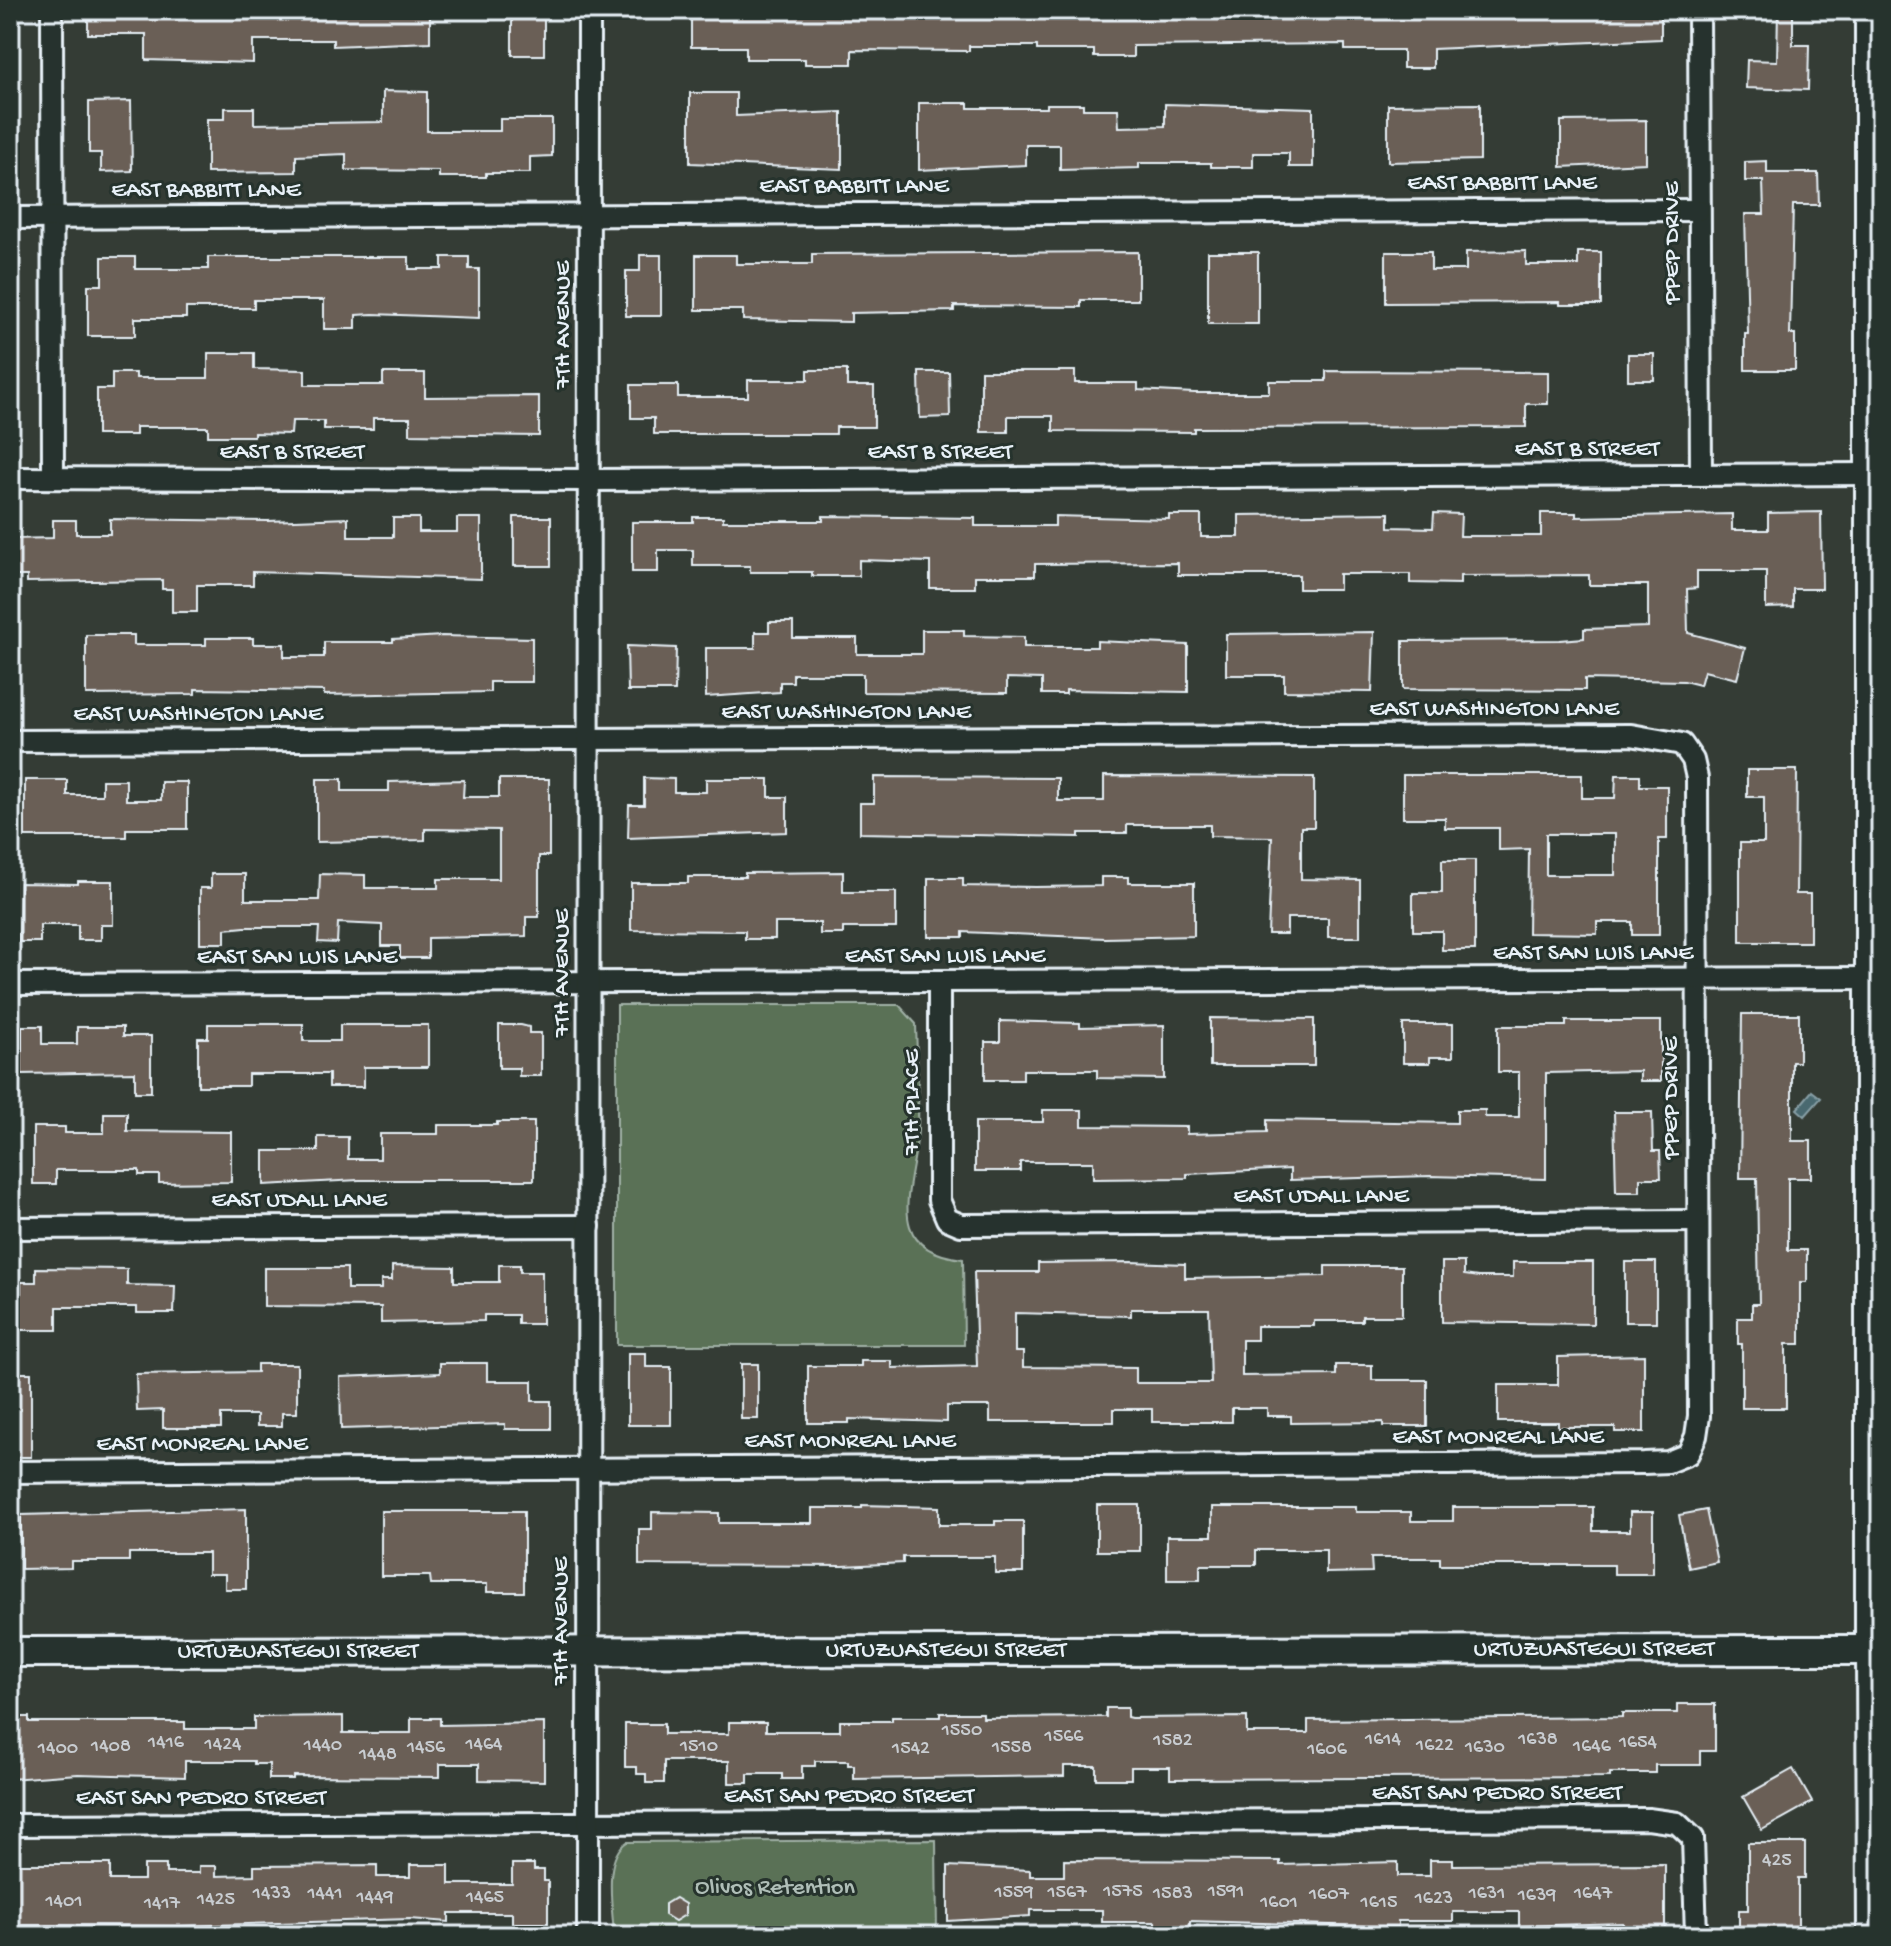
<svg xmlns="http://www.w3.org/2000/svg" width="1891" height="1946" font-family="'Gochi Hand',sans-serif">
	<rect width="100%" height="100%" fill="#343c35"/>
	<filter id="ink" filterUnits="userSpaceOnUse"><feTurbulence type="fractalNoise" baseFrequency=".0125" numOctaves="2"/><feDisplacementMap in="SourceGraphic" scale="16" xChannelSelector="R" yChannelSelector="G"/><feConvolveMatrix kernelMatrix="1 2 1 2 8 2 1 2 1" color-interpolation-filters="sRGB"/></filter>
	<g filter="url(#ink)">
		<g fill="#5a7156" stroke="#a1b1a7" stroke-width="2">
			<path d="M617,1005H899L916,1024C917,1059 919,1094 918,1128C916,1182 877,1250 963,1259L964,1345H617Z"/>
			<path d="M936,1840L937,1936H614C613,1909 602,1858 627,1842Z"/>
		</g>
		<path fill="#48696f" stroke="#889fa6" stroke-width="2" d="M1812,1091L1821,1098L1805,1116L1797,1109Z"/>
		<g fill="#6a5f56" stroke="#e8f1f8" stroke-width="2" fill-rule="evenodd">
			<path d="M88,10H430V42L333,46V40H253V63L146,60V34H88Z"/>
			<rect x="512" y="10" width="32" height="45"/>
			<path d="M691,10H1406V18L1444,17V10H1661V39L1433,49V68H1403V50H1345V44L1133,46V57H1094V50H1037V46H969V51L852,50V64H805V59H746V47H691Z"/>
			<path d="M1778,10H1793V45H1809L1808,90L1746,88L1747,60L1777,61Z"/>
			<path d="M383,91L427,92V131H500V119H552V156L530,157V173H486V177H439V171L346,170V154L296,156V172L207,173V119H225V108H254V124L383,122Z"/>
			<path d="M690,93H736V116L842,112V169L690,163Z"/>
			<path d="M131,101L132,171L101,172V153H89V102Z"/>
			<path d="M919,103H968V108H1047V104H1083V109H1118L1119,127L1165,126V104L1313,108V167H1289V153H1253V167H1211V163H1139V168L1060,170V145H1026V165L919,170Z"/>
			<path d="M1480,104V160L1388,162V105Z"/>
			<path d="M1646,120V163L1561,167V121Z"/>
			<path d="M1767,161V173H1818L1819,205H1793L1790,334H1795V370H1745V334H1748L1745,214H1764L1763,181H1745V162Z"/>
			<path d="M1526,251V265H1578V252H1601V305H1560V302L1386,303V252H1431V270H1466V252Z"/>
			<path d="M1138,252V300H1081V307L954,306V311L851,313V322L743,320V310H696V255H736V264H812V254Z"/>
			<rect x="1208" y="252" width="50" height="72"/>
			<path d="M640,255H661V316H626V271H640Z"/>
			<path d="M102,257H135V269H208V257H409V269H442V257H469V269H479V318L373,314L356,315V329H324V300H254V308H186V318H135V336H88V285H102Z"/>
			<path d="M208,353H254V369L305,370V385H383V373H425V397L539,396V436L410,434V418H373V429H324V421H292L291,434L254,433V436H208V427H136V435H97V389H112V373H136V378H208Z"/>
			<rect x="1628" y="354" width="26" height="26"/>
			<path d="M808,370H847V386H874V427H836V434H654V418H631V385H678V397H748V380H808Z"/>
			<path d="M981,371H1075V383H1138V390L1194,393H1269V381H1326V371L1548,372V404H1526V427L1194,428V432L1053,431V416H1008V432H981Z"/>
			<path d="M919,372H949L950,417L920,418Z"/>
			<path d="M1821,512L1822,589H1793V607L1766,608V571H1697V588L1687,589L1688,633L1745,648L1737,679L1704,671L1700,685L1684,681L1585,679V690L1403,689V641L1560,640L1584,638V629L1648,627V585H1589V575L1460,576V584L1410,583V574H1339V589H1299V575H1178V563L1035,564V576H975V588H930V562L859,560V576H812V572H750V566H693V550H658V572H632V522H693V517H723V521H823V516L975,518V526H1055V516L1169,519V515H1201V537H1239V515L1389,513V527L1433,528L1434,513L1461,514L1460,536H1541V513H1576V517L1732,514V530H1768V513Z"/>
			<rect x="514" y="517" width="37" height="49"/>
			<path d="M348,518V537H393V518H419V532H457V518H481V579L253,572V585H197V612H172V589H162V580L27,582V576H10V539L53,538V520H76V534H110V519L268,521Z"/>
			<path d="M769,622H793V638H857V654H922V630H964V636L1024,637V647H1097V641L1188,645V692L1066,690V694H1042V679L1007,678V693L863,692V674H793V682H780V692L706,697V648H755V632H769Z"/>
			<path d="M1374,632L1372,692L1284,691V675H1226V634Z"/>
			<path d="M86,635H134V645H206V638H253V644H284V657H324V642H393V639L442,636L532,638V682H490V692L324,695V691L195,689V694L86,695Z"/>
			<path d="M627,646L676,648L675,691H628Z"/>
			<path d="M1747,770H1797L1796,894H1810V942H1740V843H1764V797H1747Z"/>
			<path d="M1403,775H1582V798H1615L1616,775H1640V786H1667V839H1659V935H1632V922H1597V934L1528,933L1529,849L1499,850V828H1445V818H1403ZM1546,834H1615V875H1546Z"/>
			<path d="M1104,776L1314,777V827H1301V879L1360,880V937H1328V918H1287V934H1268L1272,837L1210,836V825H1127V833H1079V837L860,833V803H874V777L1058,778V801H1104Z"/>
			<path d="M644,778L674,779V792H706V779H769V797H787V832L628,838L629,805H644Z"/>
			<path d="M317,779H342V791H389V782L464,780L463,797H499V779H549V856H539V917H526V936L428,938V958H400V946H382V925L338,923L337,943L318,942L319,927H245L225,929V943H200V888H211V874H245V900H319L320,874L365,875V888H438V879H499V830L425,829V840L317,842Z"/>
			<path d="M25,780H67V795H102V780H126V800H161V782H187V829H126V837H25Z"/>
			<path d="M1442,860H1475V950H1442V931H1413V893H1442Z"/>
			<path d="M843,872V892H896V928H843V934H820V923H775V939H745V931L631,930V883H688V877H745V873Z"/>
			<path d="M1101,877H1128V883H1194V936L1105,938L963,932V937H928V878H963V886L1035,887L1101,886Z"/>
			<path d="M78,881H113V925H101V940H78V925H40V942H19L20,883L78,884Z"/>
			<path d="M1742,1014H1799V1062H1792V1141H1811V1178H1788V1250H1807V1282H1800V1344H1786V1408H1742V1344H1738V1318H1752V1304H1759L1757,1178H1740Z"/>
			<path d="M1210,1018L1314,1019V1066H1210Z"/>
			<path d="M1000,1021L1080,1023V1027L1164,1025V1079L1097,1078V1070H1023V1080H985V1042H1000Z"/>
			<path d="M1566,1021H1661V1081H1640V1071L1546,1073V1179L1430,1176L1290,1180V1169L1187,1174V1178L1093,1179V1162H1020V1171H975V1122H1043V1110H1082V1126L1187,1127V1134L1267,1132V1120L1457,1123V1110H1485V1117H1519V1072H1498V1026H1566Z"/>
			<path d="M208,1024H303V1041H340V1025H428V1067H364V1087H329V1074H248V1086H198V1038H208Z"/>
			<path d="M1403,1024H1453V1057H1430V1063H1403Z"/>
			<path d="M499,1025H521L529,1027V1033H541V1076H519V1068H499Z"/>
			<path d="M22,1026H42V1044H77V1027H123V1036H151V1092H135V1072L22,1074Z"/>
			<path d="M1614,1112H1652L1653,1151H1660L1661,1178H1640V1192H1616Z"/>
			<path d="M104,1113H127V1131L231,1132V1182L159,1183V1175H139V1170H56V1184H33V1127H65V1133H104Z"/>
			<path d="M497,1122H534V1180H359L264,1185V1151H318V1137H348V1159H380V1134H438V1125H497Z"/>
			<path d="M1131,1262L1185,1264V1278L1325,1276V1266H1402V1316H1362V1321H1314V1326H1257V1340H1242V1376L1336,1375V1365H1372V1380H1427V1426H1383V1422L1291,1423V1416H1267V1408H1232V1422H1152V1409H1114V1422H990V1406H947V1422L849,1419V1423H808V1366H861V1361H892V1368L977,1366L974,1272H1038V1263ZM1131,1309H1209L1211,1383H1136V1368L1023,1367V1352H1015V1313L1131,1316Z"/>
			<path d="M1442,1262H1464V1275L1478,1277H1513V1262H1593V1324L1442,1322Z"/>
			<rect x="1625" y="1262" width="31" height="60"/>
			<path d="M499,1265H520V1272H542V1324H518V1315H484V1321L381,1323V1307L264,1306V1268H347V1289H381V1280H392V1266L454,1267V1282H499Z"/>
			<path d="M36,1268L127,1269V1285L175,1286L174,1313H137V1307H57V1330H21V1282H36Z"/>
			<path d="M628,1353H646V1367H671V1425H628Z"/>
			<path d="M1644,1355V1432H1615V1427H1558V1422H1498V1385H1558V1357Z"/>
			<path d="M440,1363H487V1381H532V1401H551V1429H505V1424L341,1429L340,1377L440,1373Z"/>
			<path d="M257,1364H297V1413H282V1426H257V1415H221V1428H163V1410L137,1411L136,1374L257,1372Z"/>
			<rect x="741" y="1364" width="17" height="55"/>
			<rect x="15" y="1373" width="16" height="84"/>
			<path d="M862,1505L939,1507V1525H995V1521H1023V1573H995V1557H903V1563L843,1566L639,1565V1529H652V1512L719,1513V1523H812V1508H862Z"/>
			<rect x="1097" y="1505" width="43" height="46"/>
			<path d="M1212,1507H1356V1512H1411V1521H1453V1507H1593V1531H1630V1512H1653V1574H1614V1565H1440V1558H1371L1372,1572L1326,1573V1550H1256V1565H1200V1580H1167V1536H1212Z"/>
			<path d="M246,1509V1589H225V1574H208V1553H129V1561H71V1568L21,1569V1515Z"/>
			<path d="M1706,1510L1717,1562L1689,1568L1679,1515Z"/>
			<path d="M381,1511H524V1592H487V1584H431L430,1576H381Z"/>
			<path d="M1677,1704H1715V1751H1700V1765H1655V1773H1610V1777L1170,1779V1767H1131V1779H1096V1766H1064V1776L854,1779V1765H848V1761H815V1766H802V1779H782V1774H748V1783H729V1761H664V1783H646V1774H637V1767H625V1724H664V1734H729V1722H766V1731H840V1721H892V1717H940V1713H983V1718L1106,1717V1708H1127V1717L1131,1718L1247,1717V1733H1308V1720L1622,1717V1713H1677Z"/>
			<path d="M343,1716V1733H411V1718H440V1725L544,1723V1781L479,1780V1764H440V1777L293,1776V1779H269V1764H254V1761H185V1777L78,1774L10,1779V1717H29V1722H185V1729H254V1717Z"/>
			<path d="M1793,1769L1812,1802L1762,1830L1743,1797Z"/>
			<path d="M1748,1843H1805V1878H1798V1935H1739V1910H1748Z"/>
			<path d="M1064,1860L1280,1861V1865L1398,1862V1876H1430V1860H1453V1865L1665,1864V1936H1623V1923L1519,1926V1912H1453V1921H1398V1927L1190,1921V1928H1155V1922H1102V1910H1030V1916L948,1921V1866L1030,1870V1876H1064Z"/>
			<path d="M10,1864H110V1880H144V1865H166V1873H199V1866H216V1876L254,1875V1866L377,1865V1877H410V1865H449V1884H512V1864H534V1870H544V1881H548V1923H512V1913H449V1922L410,1919L181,1926L10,1925Z"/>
			<path d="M675,1898L685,1904V1915L675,1921L665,1915V1904Z"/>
		</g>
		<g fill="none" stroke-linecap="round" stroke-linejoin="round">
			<g stroke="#e8f1f8" stroke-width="26">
				<g id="minor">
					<path d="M52,10L53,477"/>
					<path d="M1699,10L1701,475"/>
					<path d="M10,218L1698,210"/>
					<path d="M10,478L590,480L1869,474"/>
					<path d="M10,741L1631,735L1682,744L1693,760L1697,778L1699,1416L1696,1436L1688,1454L1668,1462L1644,1463L10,1472"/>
					<path d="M939,983V1200L947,1219L961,1225L1697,1221"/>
					<path d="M10,984L1881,978"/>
					<path d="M10,1228L589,1226"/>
					<path d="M10,1825L1648,1819L1677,1823L1693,1838L1696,1936"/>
					<path d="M588,1936L589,10"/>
				</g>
			</g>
			<g stroke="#e8f1f8" stroke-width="32">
				<path id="tertiary" d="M1870,1650L1871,1936"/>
			</g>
			<g stroke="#e8f1f8" stroke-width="34">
				<g id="secondary">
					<path d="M1870,10V1650"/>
					<path d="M10,1652L1881,1650"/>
				</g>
			</g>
			<use href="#minor" stroke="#26332d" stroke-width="20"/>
			<use href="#tertiary" stroke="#26332d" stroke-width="26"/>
			<use href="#secondary" stroke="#26332d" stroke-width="28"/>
		</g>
	</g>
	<g text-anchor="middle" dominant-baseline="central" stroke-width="6" stroke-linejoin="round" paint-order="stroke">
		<g font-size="20" fill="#c8ccd0">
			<text x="962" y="1731">1550</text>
			<text x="1064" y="1737">1566</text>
			<text x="1383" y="1740">1614</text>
			<text x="1538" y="1740">1638</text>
			<text x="1173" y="1741">1582</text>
			<text x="166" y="1743">1416</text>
			<text x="1638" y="1743">1654</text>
			<text x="223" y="1745">1424</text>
			<text x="484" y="1745">1464</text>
			<text x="323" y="1746">1440</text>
			<text x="1435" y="1746">1622</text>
			<text x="111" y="1747">1408</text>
			<text x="699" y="1747">1510</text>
			<text x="1592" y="1747">1646</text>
			<text x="426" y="1748">1456</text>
			<text x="1012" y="1748">1558</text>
			<text x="1485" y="1748">1630</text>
			<text x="58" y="1749">1400</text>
			<text x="911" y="1749">1542</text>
			<text x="1327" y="1750">1606</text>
			<text x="378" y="1755">1448</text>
			<text x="1777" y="1861">425</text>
			<text x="1123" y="1892">1575</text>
			<text x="1226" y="1892">1591</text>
			<text x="1014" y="1893">1559</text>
			<text x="1067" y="1893">1567</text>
			<text x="272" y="1894">1433</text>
			<text x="325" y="1894">1441</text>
			<text x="1173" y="1894">1583</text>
			<text x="1487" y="1894">1631</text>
			<text x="1593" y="1894">1647</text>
			<text x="1329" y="1895">1607</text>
			<text x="1537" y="1896">1639</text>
			<text x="375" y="1898">1449</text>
			<text x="485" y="1898">1465</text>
			<text x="1434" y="1899">1623</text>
			<text x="216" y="1900">1425</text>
			<text x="64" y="1902">1401</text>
			<text x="1279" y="1903">1601</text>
			<text x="1379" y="1903">1615</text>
			<text x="162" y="1904">1417</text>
		</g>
		<g font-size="24" fill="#e8f1f8" stroke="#26332d">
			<text x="1502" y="184">EAST BABBITT LANE</text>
			<text x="854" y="187">EAST BABBITT LANE</text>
			<text x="206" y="191">EAST BABBITT LANE</text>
			<text transform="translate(1673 243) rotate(-90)">PPEP DRIVE</text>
			<text transform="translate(564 325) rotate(-90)">7TH AVENUE</text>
			<text x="1587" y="450">EAST B STREET</text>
			<text x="292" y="453">EAST B STREET</text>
			<text x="940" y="453">EAST B STREET</text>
			<text x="1494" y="710">EAST WASHINGTON LANE</text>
			<text x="846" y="713">EAST WASHINGTON LANE</text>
			<text x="198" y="715">EAST WASHINGTON LANE</text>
			<text x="1593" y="954">EAST SAN LUIS LANE</text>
			<text x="945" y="957">EAST SAN LUIS LANE</text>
			<text x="297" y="958">EAST SAN LUIS LANE</text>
			<text transform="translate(563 973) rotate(-90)">7TH AVENUE</text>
			<text transform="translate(1672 1098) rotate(-90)">PPEP DRIVE</text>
			<text transform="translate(913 1102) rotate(-90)">7TH PLACE</text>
			<text x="1321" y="1197">EAST UDALL LANE</text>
			<text x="299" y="1201">EAST UDALL LANE</text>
			<text x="1498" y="1438">EAST MONREAL LANE</text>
			<text x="850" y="1442">EAST MONREAL LANE</text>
			<text x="202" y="1445">EAST MONREAL LANE</text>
			<text transform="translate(562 1621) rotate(-90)">7TH AVENUE</text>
			<text x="1594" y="1650">URTUZUASTEGUI STREET</text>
			<text x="946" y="1651">URTUZUASTEGUI STREET</text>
			<text x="298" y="1652">URTUZUASTEGUI STREET</text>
			<text x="1497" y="1794">EAST SAN PEDRO STREET</text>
			<text x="849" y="1797">EAST SAN PEDRO STREET</text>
			<text x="201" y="1799">EAST SAN PEDRO STREET</text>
		</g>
		<g font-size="24" fill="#afbeb7" stroke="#26332d">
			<text x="775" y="1888">Olivos Retention</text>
		</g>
	</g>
	<rect width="1891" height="1946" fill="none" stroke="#26332d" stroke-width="40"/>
	<rect x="20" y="20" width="1851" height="1906" fill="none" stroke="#e8f1f8" stroke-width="3" filter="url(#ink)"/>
</svg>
